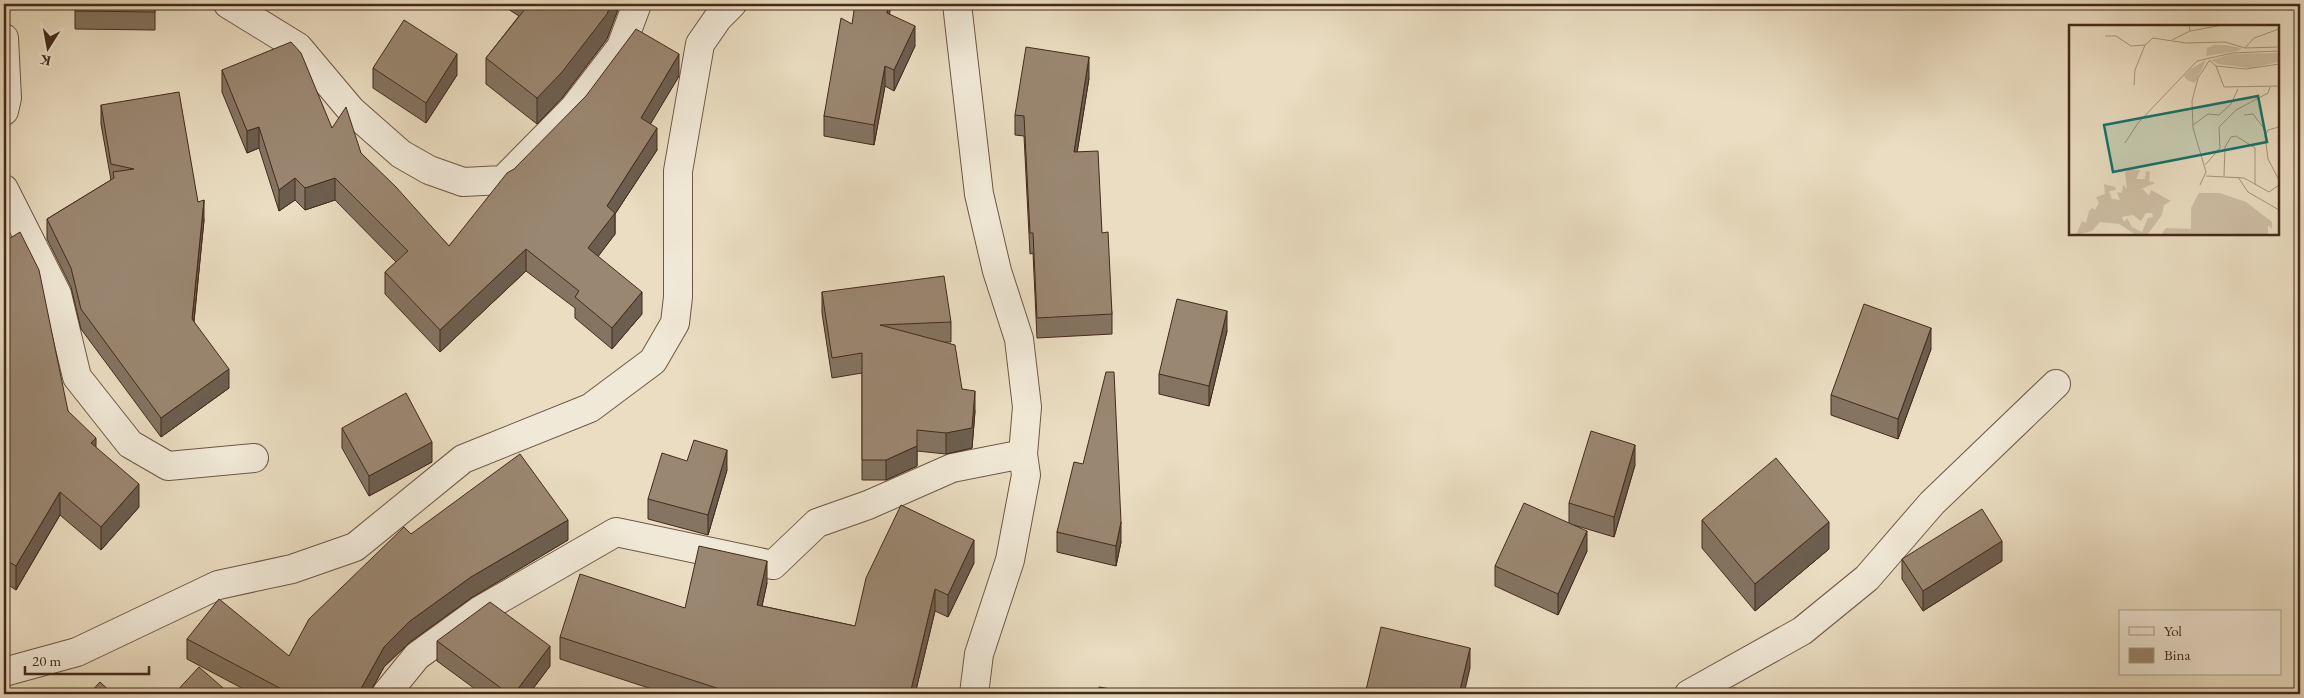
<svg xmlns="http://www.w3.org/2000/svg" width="2304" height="698" font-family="'EB Garamond',serif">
	<rect width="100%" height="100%" fill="#eaddc1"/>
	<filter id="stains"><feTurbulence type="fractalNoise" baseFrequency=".004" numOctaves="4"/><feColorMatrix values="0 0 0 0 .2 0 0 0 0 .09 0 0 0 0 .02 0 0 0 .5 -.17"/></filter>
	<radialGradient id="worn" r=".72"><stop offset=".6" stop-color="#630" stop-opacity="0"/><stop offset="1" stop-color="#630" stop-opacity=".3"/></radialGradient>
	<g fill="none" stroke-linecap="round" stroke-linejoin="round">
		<g stroke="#6e5744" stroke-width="30">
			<g id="street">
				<path d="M228,4L298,47L351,110L401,154L429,170L463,182L503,180L574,108L621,47L637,4"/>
				<path d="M957,4L979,194L997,271L1019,339L1027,407L1023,454L1026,475L1010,560L979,654L974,694"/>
				<path d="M4,38L7,98L4,111"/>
				<path d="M4,189L57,294L77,377L130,444L168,466L254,458"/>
				<path d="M4,672L77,652L218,585L292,569L355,547L463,459L590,408L653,361L675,323L678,297V171L700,44L718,18L732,4"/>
				<path d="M386,694L417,656L479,611L616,532L773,565L817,523L868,505L952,468L1023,454"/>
				<path d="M1689,694L1802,631L1867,578L1932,503L2056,384"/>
			</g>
		</g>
		<use href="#street" stroke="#f1e9d7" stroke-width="28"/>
	</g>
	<g fill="#847461" stroke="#442a1a">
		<path d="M75,4H155V30L75,29Z"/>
		<path d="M500,4H620L607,39L562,98L537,124L486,84V58L519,16Z"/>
		<path d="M688,4H703L699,10Z"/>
		<path d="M890,14L915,46L894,91L885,86L874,145L824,136V116L852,24Z"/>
		<path d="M373,68L457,75L426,123L373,88Z"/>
		<path d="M222,70L332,128L361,153L449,246L514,169L679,76L650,124L657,150L615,214V234L598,256L642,314L612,349L575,318V308L526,271L440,352L385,294V272L396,262L335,200L305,210L295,200L279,211L259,148L247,153L222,92Z"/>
		<path d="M1089,78L1077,152L1102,233L1112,314V334L1037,338L1033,253L1030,254L1024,136L1015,135V115Z"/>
		<path d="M101,105L198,202L204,220L194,322L229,388L161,437L81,329L71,287L47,239V219L111,180L101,124Z"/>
		<path d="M4,242L68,411L96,448L139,507L101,550L60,515L16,590L4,582Z"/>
		<path d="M822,292L951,322V342H945L962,389L975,411L972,448L946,454L917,451V466L886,480H862V373L832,378L822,313Z"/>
		<path d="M1227,331L1209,406L1159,394V374Z"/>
		<path d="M1931,349L1898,439L1831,415V395Z"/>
		<path d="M342,428L432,462L369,496L342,448Z"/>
		<path d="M687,461L727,470L708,535L648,519V499Z"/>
		<path d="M1083,464L1121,542L1116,566L1057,552V532Z"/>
		<path d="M1635,465L1614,537L1574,525L1587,551L1558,615L1495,586V566L1569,523V503Z"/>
		<path d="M1702,520L1829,549L1755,611L1702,548Z"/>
		<path d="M411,534L568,540L471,598L410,642L384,667L369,694H253L187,659V639L289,656Z"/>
		<path d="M1902,559L2002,561L1923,611L1902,579Z"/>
		<path d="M974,563L948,617L935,611L915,694H667L560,659V637L685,608L767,583L762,606L855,626Z"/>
		<path d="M437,641L550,666L529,694H482L437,661Z"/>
	</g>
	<g fill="#6c5e4f" stroke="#442a1a">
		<path d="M611,4H620L607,39L562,98L537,124V98Z"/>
		<path d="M699,4H703L699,10Z"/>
		<path d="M888,4H891L887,33V13Z"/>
		<path d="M915,26V46L894,91V70Z"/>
		<path d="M457,54V75L426,123V103Z"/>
		<path d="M679,54V76L641,140V118Z"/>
		<path d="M1089,57V78L1074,172V152Z"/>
		<path d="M885,66V86L874,145V125Z"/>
		<path d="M259,127V148L247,153V131Z"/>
		<path d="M657,128V150L615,214V234L588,270V248L607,206Z"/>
		<path d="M295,178V200L279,211V190Z"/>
		<path d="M335,178V200L305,210V188Z"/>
		<path d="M204,200V220L192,339V319Z"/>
		<path d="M526,249V271L440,352V330Z"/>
		<path d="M642,292V314L612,349V328Z"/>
		<path d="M1227,311V331L1209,406V386Z"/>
		<path d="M1931,328V349L1898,439V419Z"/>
		<path d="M229,369V388L161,437V418Z"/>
		<path d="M975,391V411L972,448L946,454V433Z"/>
		<path d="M96,438V461L91,443Z"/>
		<path d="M432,442V462L369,496V476Z"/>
		<path d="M1635,445V465L1614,537V517Z"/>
		<path d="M917,446V466L886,480V460Z"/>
		<path d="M727,450V470L708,535V515Z"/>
		<path d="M139,484V507L101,550V527Z"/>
		<path d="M60,492V515L16,590V566Z"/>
		<path d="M568,520V540L471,598L410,642L384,667L369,694H358L384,647L410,621L471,577Z"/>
		<path d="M1121,522V542L1116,566V546Z"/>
		<path d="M1829,522V549L1755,611V584Z"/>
		<path d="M1587,531V551L1558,615V594Z"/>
		<path d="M974,540V563L948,617V595Z"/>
		<path d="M2002,541V561L1923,611V591Z"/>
		<path d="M767,561V583L757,628V605Z"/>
		<path d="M935,589V611L915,694H910Z"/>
		<path d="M550,646V666L529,694H514Z"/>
		<path d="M1470,648V668L1464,694H1459Z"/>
	</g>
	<g fill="#9a8771" stroke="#442a1a">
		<path d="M75,4H155V12L75,11Z"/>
		<path d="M529,4H611L607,14L562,72L537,98L486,58Z"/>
		<path d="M855,4H888L887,13L915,26L894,70L885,66L874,125L824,116L841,18L852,24Z"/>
		<path d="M404,20L457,54L426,103L373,68Z"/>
		<path d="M636,29L679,54L641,118L657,128L607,206L615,213L588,248L642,292L612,328L575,297L579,291L526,249L440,330L385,272L408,251L335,178L305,188L295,178L279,190L259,127L247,131L222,70L291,42L301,53L332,128L346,107L361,153L396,187L449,246L507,173L514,169L586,96Z"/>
		<path d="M1026,47L1089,57L1074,152L1098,151L1102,233L1108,232L1112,314L1037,318L1033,233H1030L1024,116L1015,115Z"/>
		<path d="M179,92L198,202L204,200L192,319L229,369L161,418L81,309L71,268L47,219L114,178L113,172L134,169L111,164L101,105Z"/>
		<path d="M20,232L39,270L68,411L96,438L91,443L139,484L101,527L60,492L16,566L4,559V444L9,435L4,429V242Z"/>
		<path d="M944,276L951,322L880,325L955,345L962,389L975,391L972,428L946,433L917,430V446L886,460H862V353L832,358L822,292Z"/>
		<path d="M1177,299L1227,311L1209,386L1159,374Z"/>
		<path d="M1864,304L1931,328L1898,419L1831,395Z"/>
		<path d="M1106,372H1114L1121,522L1116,546L1057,532L1074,462L1083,464Z"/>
		<path d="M406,393L432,442L369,476L342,428Z"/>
		<path d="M1591,431L1635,445L1614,517L1569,503Z"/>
		<path d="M694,440L727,450L708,515L648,499L662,453L687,461Z"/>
		<path d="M520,454L568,520L471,577L410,621L384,647L358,694H291L187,639L219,599L289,656L309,619L404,527L411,534Z"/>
		<path d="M1776,458L1829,522L1755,584L1702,520Z"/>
		<path d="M1524,503L1587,531L1558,594L1495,566Z"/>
		<path d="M901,505L974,540L948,595L935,589L910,694H777L759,690L758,694H735L560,637L580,574L685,608L699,546L767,561L757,605L855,626L866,578Z"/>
		<path d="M1982,509L2002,541L1923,591L1902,559Z"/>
		<path d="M490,602L550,646L514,694H509L437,641Z"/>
		<path d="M1381,627L1470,648L1459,694H1365Z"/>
		<path d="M199,667L230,694H174Z"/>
		<path d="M100,682L113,694H89Z"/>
		<path d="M1099,687L1142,694H1098Z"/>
		<path d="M1733,688L1779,694H1732Z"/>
	</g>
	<g transform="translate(2069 25)">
		<rect width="210" height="210" fill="#eaddc1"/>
		<path d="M145,20H156L173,23L169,26L137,31L138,23ZM210,28V37L181,43L149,39L142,35L162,29ZM137,35L126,58L118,55L115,51L122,44ZM60,144L71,145L67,154H76L77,146L81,147L80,156L86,158L68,166L74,164L80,171L82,165L102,176L95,180L93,190L78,210H67L50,199L31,197L23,206L7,210L13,196L17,198L20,186L23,183L26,185L30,178L27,172L36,169L35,159L46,162L47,165L40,166L43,174L51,175L48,167L53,168L54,160L58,164L56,148ZM77,188H83L84,192L79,193L73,207L63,202L58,193L55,197L53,192L64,190L72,196ZM130,168H151L177,177L203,197V204L199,200V210H92L97,203L122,204V183Z" fill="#cebfa5" fill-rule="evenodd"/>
		<path fill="none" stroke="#a8957e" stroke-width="1" d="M120,0L121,6L154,0M36,11H47L62,21L76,20M103,15L121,6M176,23L185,13L210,4M140,35L147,41L177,44L210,39M147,41L155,62L210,61M65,60L66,45L76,20L84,13L117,18L156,17L176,23L210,22M175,90L184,89L197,106M124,100L139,89L150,90L162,79L169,64M210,102L199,105L196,111L199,134L210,155M56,118L69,98L128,36L163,28L210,26M136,140L151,123L150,102L167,85L199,68L201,62M137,151L175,153L200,167L210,160M155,151L156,122L162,112L167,111L186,123V159M169,152L179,167L210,185M131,160L137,147L124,103L123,76L129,53L140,36"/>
		<path fill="#0f766e" fill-opacity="0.15" stroke="#0f766e" stroke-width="2.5" d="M189,71L198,117L44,147L35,100Z"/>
		<rect width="210" height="210" fill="none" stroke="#442a1a" stroke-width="2.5"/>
	</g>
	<rect width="2304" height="698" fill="none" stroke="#eaddc1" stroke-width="20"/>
	<rect x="5" y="5" width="2294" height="688" fill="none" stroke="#442a1a" stroke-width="2.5"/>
	<rect x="10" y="10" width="2284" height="678" fill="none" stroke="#442a1a"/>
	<rect x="2119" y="610" width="162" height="65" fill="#f1e9d7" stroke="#ac9d8b"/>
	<rect x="2129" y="627" width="25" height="8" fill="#f1e9d7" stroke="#ac9d8b"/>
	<text x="2164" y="636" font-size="15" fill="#442a1a">Yol</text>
	<rect x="2129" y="648" width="25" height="15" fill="#9a8771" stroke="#ac9d8b"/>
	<text x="2164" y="660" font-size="15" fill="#442a1a">Bina</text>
	<g transform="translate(48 48) rotate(191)" stroke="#f1e9d7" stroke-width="4" paint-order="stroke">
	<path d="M0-4L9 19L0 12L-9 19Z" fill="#442a1a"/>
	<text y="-8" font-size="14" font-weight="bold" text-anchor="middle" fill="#442a1a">K</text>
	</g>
	<path d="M25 666v8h124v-8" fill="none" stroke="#442a1a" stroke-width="2.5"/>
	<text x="32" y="666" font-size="15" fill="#442a1a" stroke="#f1e9d7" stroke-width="4" paint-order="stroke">20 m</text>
	<rect width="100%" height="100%" filter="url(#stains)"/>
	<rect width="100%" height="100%" fill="url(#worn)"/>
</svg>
